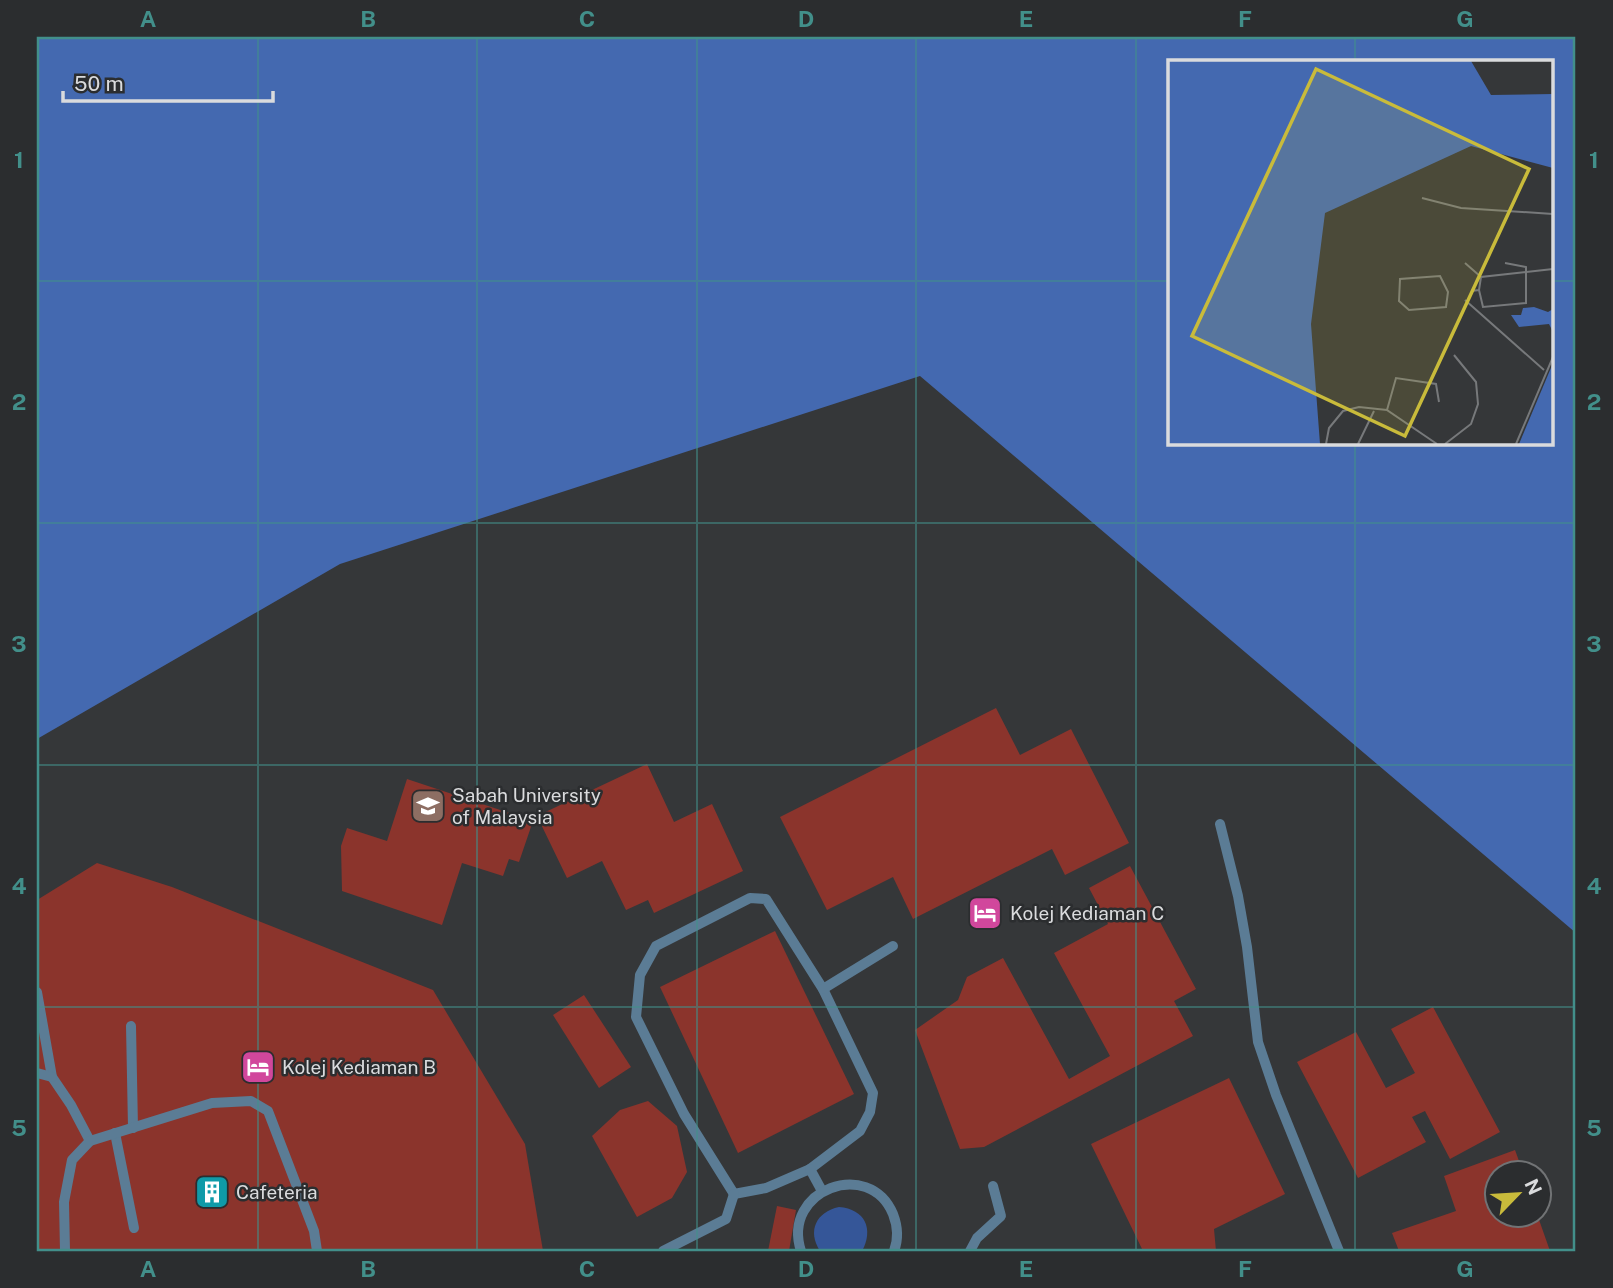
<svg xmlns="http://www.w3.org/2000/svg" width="1613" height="1288" font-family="'Public Sans',sans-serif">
	<rect width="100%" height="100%" fill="#353739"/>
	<path fill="#355698" d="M839,1207C865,1209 874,1229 862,1251H820C807,1231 816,1212 839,1207Z"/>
	<path fill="#4469b0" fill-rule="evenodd" d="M37,37H1576V933L920,376L340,564L37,739ZM1170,61H1552V443H1170Z"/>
	<g fill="#8b342c">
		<path d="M996,708L1020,755L1071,729L1129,843L1065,875L1052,849L913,919L893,877L827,910L780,817Z"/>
		<path d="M647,764L674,822L712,804L743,871L654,913L648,900L626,910L602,861L567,878L537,816Z"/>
		<path d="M407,779L533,821L519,862L509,859L503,876L462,863L442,925L342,891L341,846L347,828L387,841Z"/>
		<path d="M97,863L172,887L433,990L525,1144L543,1251H37V900Z"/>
		<path d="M1130,866L1196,989L1174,1001L1193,1036L984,1147L960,1149L915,1030L958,1000L967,977L1003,958L1069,1079L1110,1056L1054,953L1108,924L1089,888Z"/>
		<path d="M775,931L854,1094L738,1153L660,987Z"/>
		<path d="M584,995L631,1067L599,1088L553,1015Z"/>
		<path d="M1433,1007L1500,1132L1450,1159L1425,1111L1412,1117L1426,1142L1358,1178L1297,1062L1356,1032L1386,1088L1415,1073L1391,1029Z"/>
		<path d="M1229,1078L1285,1194L1214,1229L1216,1251H1143L1091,1144Z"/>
		<path d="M648,1101L677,1126L687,1172L672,1198L637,1217L592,1136L620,1110Z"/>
		<path d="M1515,1150L1523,1172H1498V1214H1537L1550,1251H1399L1392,1233L1456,1211L1444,1176Z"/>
		<path d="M777,1206L796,1210L789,1251H768Z"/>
	</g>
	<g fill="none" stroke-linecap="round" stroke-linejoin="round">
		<g stroke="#5b7c95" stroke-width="10">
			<path d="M1220,824L1238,896L1247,947L1258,1042L1276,1095L1339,1251"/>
			<path d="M750,898L766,899L823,989L873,1093L870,1112L860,1131L810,1169L766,1188L734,1194L684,1114L636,1017L640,975L656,946Z"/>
			<path d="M823,989L893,946"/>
			<path d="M37,992L52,1077L71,1105L90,1141"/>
			<path d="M131,1026L133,1128"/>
			<path d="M37,1073L52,1077"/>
			<path d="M115,1133L134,1228"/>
			<path d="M810,1169L822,1191"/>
			<path d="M65,1251L64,1202L72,1160L90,1141L212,1103L251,1101L268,1111L314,1231L317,1251"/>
			<path d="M663,1251L726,1219L734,1194"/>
			<path d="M801,1251C781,1190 869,1157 893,1214C898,1227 899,1238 894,1251"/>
			<path d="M970,1251L977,1238L1001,1216L993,1186"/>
		</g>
	</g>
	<path fill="none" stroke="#428f8a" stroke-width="2" stroke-opacity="0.55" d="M258,37V1251M477,37V1251M697,37V1251M916,37V1251M1136,37V1251M1355,37V61M37,281H1170M1552,281H1576M1355,443V1251M37,523H1576M37,765H1576M37,1007H1576"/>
	<defs>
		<g id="university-square" transform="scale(1.75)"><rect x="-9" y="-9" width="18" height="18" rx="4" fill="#8d6e63" stroke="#2b2d2f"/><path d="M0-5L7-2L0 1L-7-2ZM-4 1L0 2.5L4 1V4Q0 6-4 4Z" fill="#fff"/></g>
		<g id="hotel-square" transform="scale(1.75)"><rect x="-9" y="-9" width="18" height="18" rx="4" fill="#d1479c" stroke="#2b2d2f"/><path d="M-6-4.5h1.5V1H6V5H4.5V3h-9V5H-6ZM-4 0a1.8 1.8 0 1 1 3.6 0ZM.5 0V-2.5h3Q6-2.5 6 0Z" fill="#fff"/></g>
		<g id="building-square" transform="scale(1.75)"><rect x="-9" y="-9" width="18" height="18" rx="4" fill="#0f9aa8" stroke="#2b2d2f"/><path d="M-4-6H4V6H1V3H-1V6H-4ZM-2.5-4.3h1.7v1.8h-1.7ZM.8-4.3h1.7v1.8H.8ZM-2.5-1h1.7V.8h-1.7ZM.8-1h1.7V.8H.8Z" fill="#fff"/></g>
	</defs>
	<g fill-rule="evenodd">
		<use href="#university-square" x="428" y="806"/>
		<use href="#hotel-square" x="985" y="913"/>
		<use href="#hotel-square" x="258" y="1067"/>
		<use href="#building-square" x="212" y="1192"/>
	</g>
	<g text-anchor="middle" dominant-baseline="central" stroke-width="5" stroke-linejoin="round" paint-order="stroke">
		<g font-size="19" fill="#dadbdd" stroke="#2b2d2f" text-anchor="start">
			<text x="452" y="795">Sabah University<tspan x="452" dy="22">of Malaysia</tspan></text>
			<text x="1010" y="913">Kolej Kediaman C</text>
			<text x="282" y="1067">Kolej Kediaman B</text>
			<text x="236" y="1192">Cafeteria</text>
		</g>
	</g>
	<g transform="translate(1168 60)">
		<rect width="385" height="385" fill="#353739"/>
		<path d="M0,1H303L323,35L385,34V108L303,86L157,153L143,264L152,384H0ZM366,247L380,252L385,249V272L381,264L351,267L343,255H353L355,248ZM385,303V384H351Z" fill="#4469b0"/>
		<path fill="none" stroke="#77797b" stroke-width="2" d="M254,138L293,148L385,154M297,203L313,217M272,216L280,232L278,247L241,250L231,241L232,219ZM311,230L315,247L358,243V207L337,203M303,231L311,230L313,217L385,209M297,240L376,310M158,384L161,368L175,351L191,347L219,350M190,384L206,351M269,384L219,350L228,318L268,324L271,342M277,384L303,364L310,344L308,322L286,295M348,384L385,297"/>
		<path fill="#c9bb3b" fill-opacity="0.15" stroke="#c9bb3b" stroke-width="3.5" d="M148,9L361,109L237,376L24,276Z"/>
		<rect width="385" height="385" fill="none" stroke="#dadbdd" stroke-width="3.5"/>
	</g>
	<rect width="1613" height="1288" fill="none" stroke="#2b2d2f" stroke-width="77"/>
	<g transform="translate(1518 1194) rotate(65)"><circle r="33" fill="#2b2d2f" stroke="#717375" stroke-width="2"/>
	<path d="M0-5L12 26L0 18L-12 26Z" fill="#c9bb3b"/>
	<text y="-10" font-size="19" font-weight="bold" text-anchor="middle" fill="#dadbdd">N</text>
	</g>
	<path d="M63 91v10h210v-10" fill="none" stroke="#dadbdd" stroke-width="3.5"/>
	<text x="74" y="91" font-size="21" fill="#dadbdd" stroke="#2b2d2f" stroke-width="5" paint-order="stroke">50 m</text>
	<rect x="38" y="38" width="1536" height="1212" fill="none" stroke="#428f8a" stroke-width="2.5"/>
	<g font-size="23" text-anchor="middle" font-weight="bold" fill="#428f8a">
		<text x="148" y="27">A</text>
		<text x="368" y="27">B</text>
		<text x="587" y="27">C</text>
		<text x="806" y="27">D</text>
		<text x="1026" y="27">E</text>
		<text x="1245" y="27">F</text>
		<text x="1465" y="27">G</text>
		<text x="19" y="168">1</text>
		<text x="1594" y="168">1</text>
		<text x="19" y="410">2</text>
		<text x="1594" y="410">2</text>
		<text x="19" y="652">3</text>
		<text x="1594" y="652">3</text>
		<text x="19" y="894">4</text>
		<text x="1594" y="894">4</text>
		<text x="19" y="1136">5</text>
		<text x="1594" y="1136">5</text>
		<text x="148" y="1277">A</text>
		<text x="368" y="1277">B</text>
		<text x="587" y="1277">C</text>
		<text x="806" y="1277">D</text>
		<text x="1026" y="1277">E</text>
		<text x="1245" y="1277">F</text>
		<text x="1465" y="1277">G</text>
	</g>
</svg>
